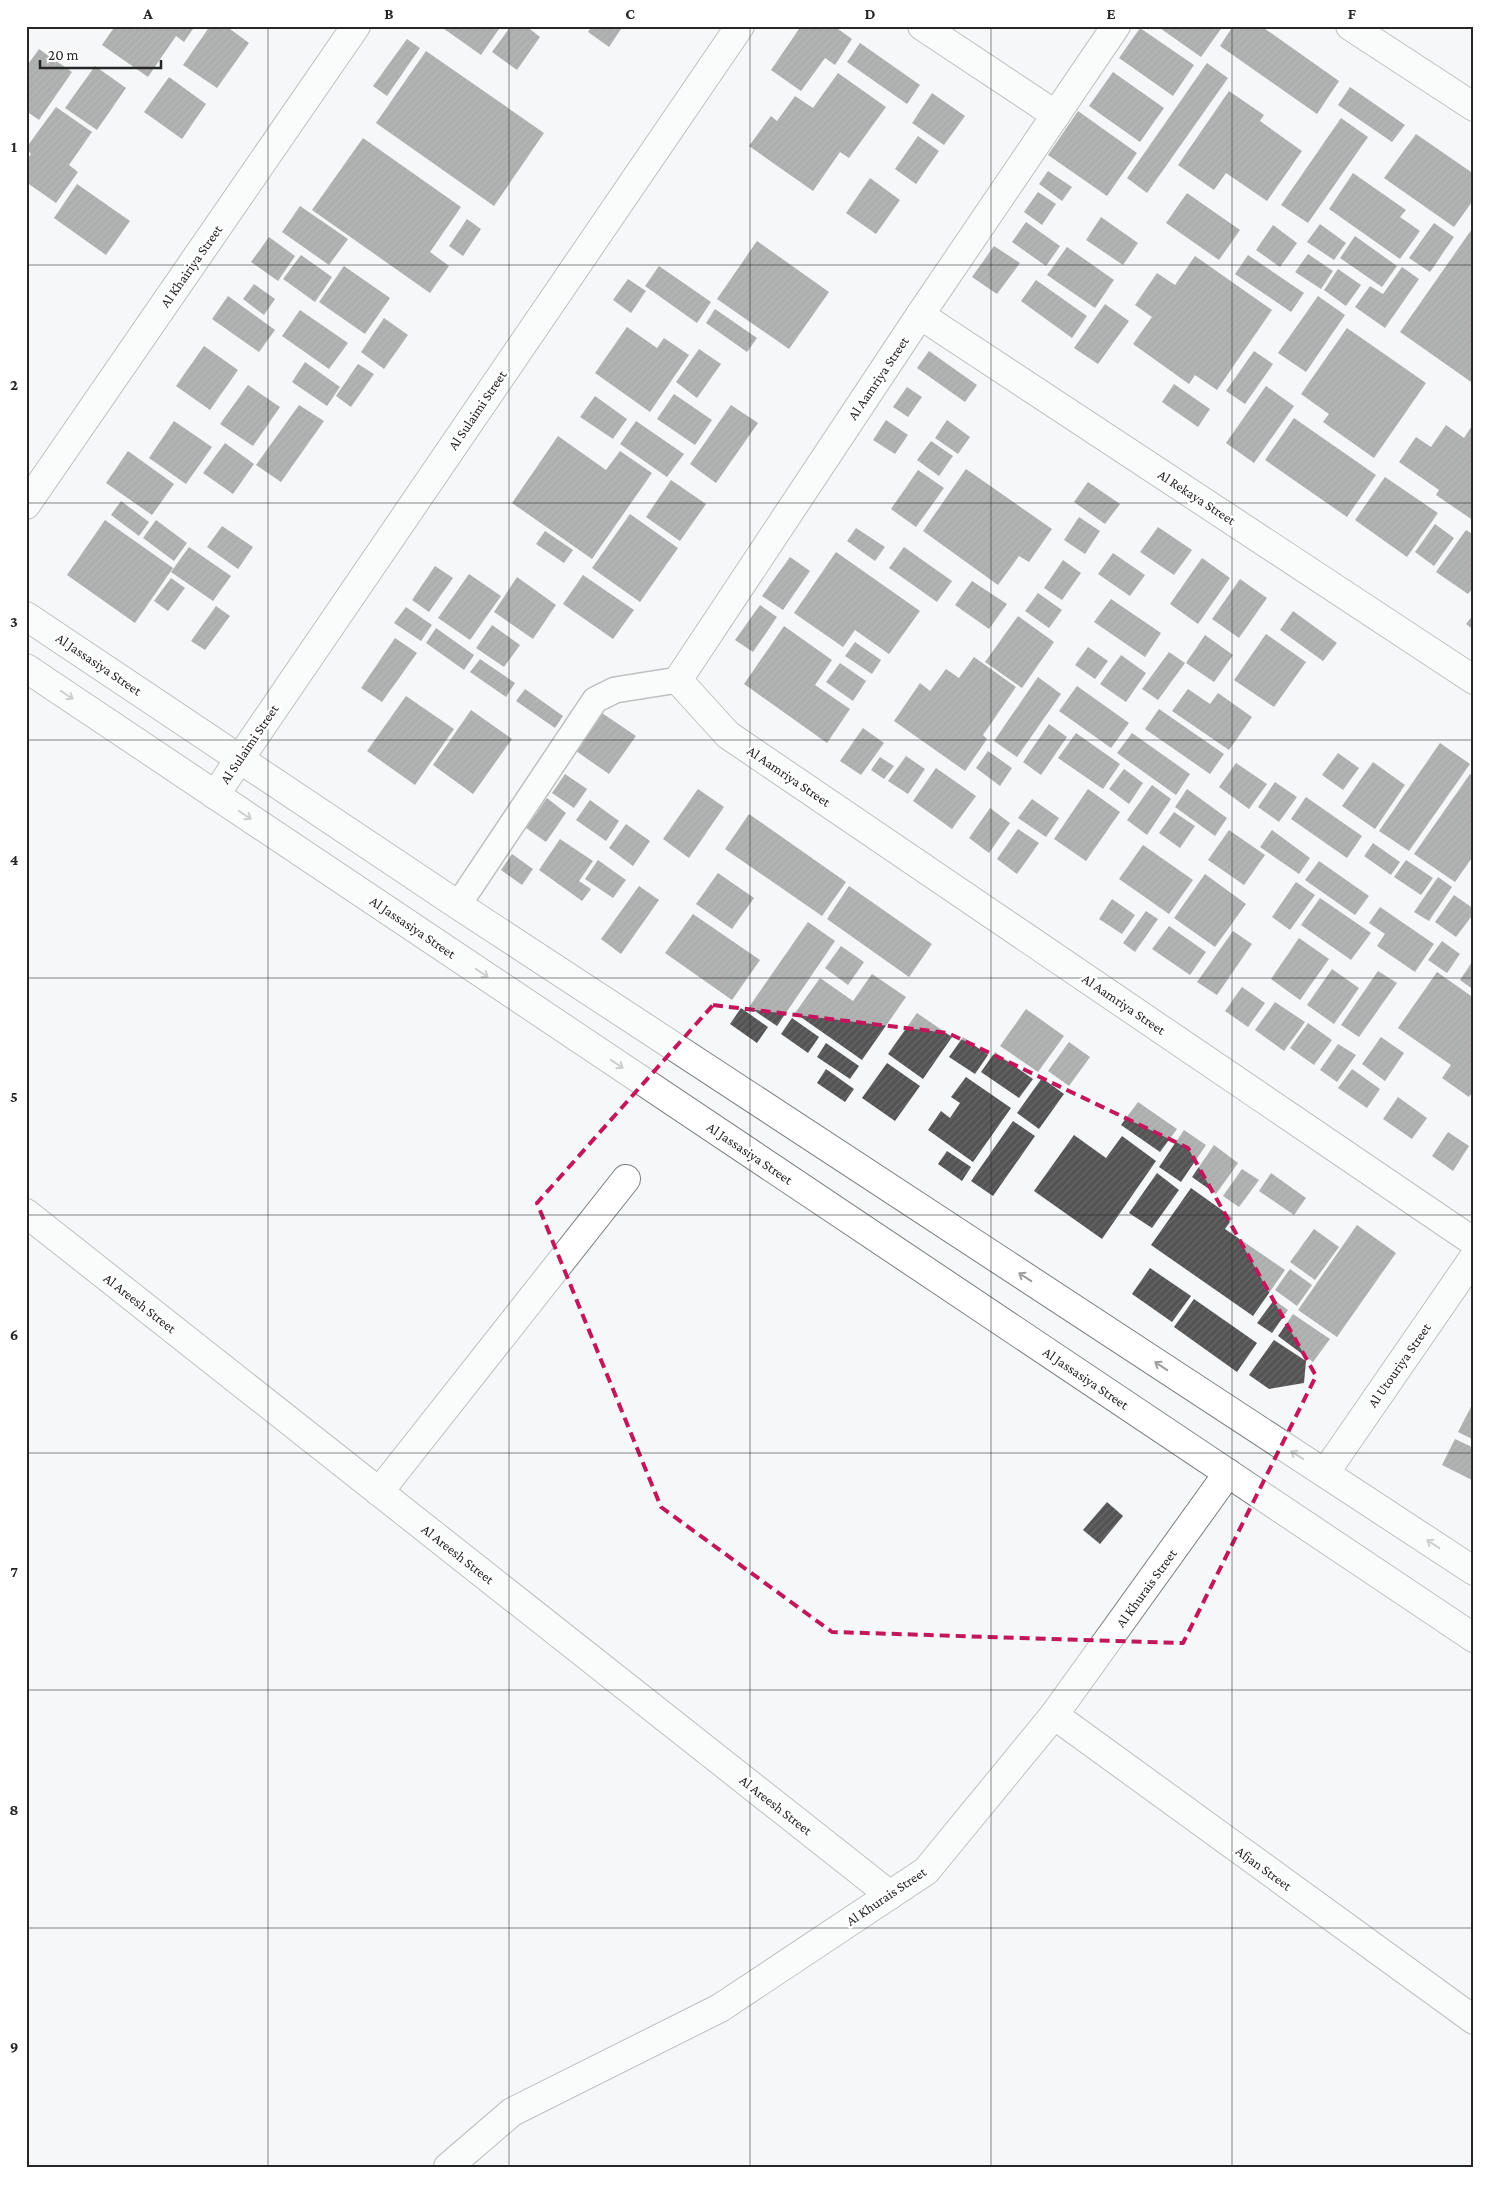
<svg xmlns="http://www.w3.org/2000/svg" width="1500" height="2193" font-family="'Crimson Pro',serif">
	<defs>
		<pattern id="building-hatch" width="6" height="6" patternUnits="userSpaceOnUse" patternTransform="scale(1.25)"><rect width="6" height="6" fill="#555455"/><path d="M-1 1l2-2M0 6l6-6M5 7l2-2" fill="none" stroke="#6a696a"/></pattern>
	</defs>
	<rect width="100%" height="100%" fill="#f6f7f8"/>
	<g fill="url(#building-hatch)">
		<path d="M115,26H195L184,42L176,36L148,77L102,45Z"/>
		<path d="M210,26H226L249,43L217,88L183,65Z"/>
		<path d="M440,26H501L481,55Z"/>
		<path d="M511,26H526L540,37L517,70L492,52Z"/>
		<path d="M592,26H623L609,47L588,32Z"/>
		<path d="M801,26H834L852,39L835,65L825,58L801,91L771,70Z"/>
		<path d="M1157,26H1223L1201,57Z"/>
		<path d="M1233,26H1261L1339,81L1317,114L1220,46Z"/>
		<path d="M1140,28L1194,65L1173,96L1119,58Z"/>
		<path d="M407,39L420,48L387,96L373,86Z"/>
		<path d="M860,43L920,85L907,104L847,62Z"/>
		<path d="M39,49L72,72L39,120L26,111V67Z"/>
		<path d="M426,51L544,133L494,206L376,123Z"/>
		<path d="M1207,63L1228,78L1147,193L1127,178Z"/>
		<path d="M95,66L126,88L97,130L65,108Z"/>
		<path d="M1113,72L1164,108L1140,142L1089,106Z"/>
		<path d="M838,73L886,107L849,158L840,152L813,191L749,146L771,116L777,121L795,96L813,108Z"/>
		<path d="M169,77L206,104L182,139L144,112Z"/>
		<path d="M1350,87L1405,125L1392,142L1338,105Z"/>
		<path d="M1229,91L1264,115L1260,121L1302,151L1267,201L1226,173L1214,190L1178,165Z"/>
		<path d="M932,93L965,116L944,145L912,123Z"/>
		<path d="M56,107L92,132L69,165L78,172L56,203L26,182V161L31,154L26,148Z"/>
		<path d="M1078,111L1137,153L1107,196L1048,155Z"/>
		<path d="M1341,118L1368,137L1308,223L1281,205Z"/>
		<path d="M1416,134L1474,174V199L1454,227L1384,178Z"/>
		<path d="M918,136L939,151L916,184L895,169Z"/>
		<path d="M363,138L461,207L430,252L449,266L430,293L312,210Z"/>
		<path d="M1048,171L1072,187L1062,201L1039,184Z"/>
		<path d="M1353,173L1406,210L1400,217L1420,231L1400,259L1329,209Z"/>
		<path d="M870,178L900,200L876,234L846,213Z"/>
		<path d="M77,184L130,221L106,255L54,218Z"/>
		<path d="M1038,192L1056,204L1042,225L1024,212Z"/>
		<path d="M1187,193L1240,230L1219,260L1166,223Z"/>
		<path d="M300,206L348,239L329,265L282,232Z"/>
		<path d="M1101,217L1138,243L1123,265L1086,240Z"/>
		<path d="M467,219L481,229L463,256L449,246Z"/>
		<path d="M1026,222L1060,246L1046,266L1012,242Z"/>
		<path d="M1434,223L1454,237L1430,272L1409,258Z"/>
		<path d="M1320,224L1346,243L1334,260L1307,242Z"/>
		<path d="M1273,225L1297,243L1280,267L1256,250Z"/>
		<path d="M1474,226V384L1400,332Z"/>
		<path d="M1355,236L1397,266L1382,287L1340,258Z"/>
		<path d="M269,237L295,256L278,281L251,262Z"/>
		<path d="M757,241L829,292L789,349L717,299Z"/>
		<path d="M994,246L1020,263L997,294L972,277Z"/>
		<path d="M1067,247L1114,280L1095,308L1047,275Z"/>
		<path d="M1308,254L1333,271L1321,289L1295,272Z"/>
		<path d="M301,255L332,277L315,302L283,279Z"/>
		<path d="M1248,255L1304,293L1291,312L1235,274Z"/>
		<path d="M1195,256L1272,310L1217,390L1195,375L1189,384L1133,344L1152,317L1135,305L1157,273L1175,285Z"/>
		<path d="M344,266L390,298L365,334L319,302Z"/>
		<path d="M659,266L711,302L697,323L645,286Z"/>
		<path d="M1402,267L1419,279L1385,328L1355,307L1370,286L1383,294Z"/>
		<path d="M1338,269L1361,285L1346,306L1324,290Z"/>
		<path d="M628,279L646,291L631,313L613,300Z"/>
		<path d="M1036,280L1087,316L1072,338L1021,301Z"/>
		<path d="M254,284L275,299L264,315L243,299Z"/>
		<path d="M228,296L275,330L259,352L212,319Z"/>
		<path d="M1318,296L1345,315L1306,372L1278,353Z"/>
		<path d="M1105,304L1129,321L1098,364L1074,348Z"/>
		<path d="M715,309L757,338L747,352L706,323Z"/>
		<path d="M300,310L348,343L329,369L282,336Z"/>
		<path d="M384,318L408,335L384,369L361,352Z"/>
		<path d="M627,327L657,348L664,338L689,355L650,412L595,373Z"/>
		<path d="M1347,328L1426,383L1374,458L1323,422L1329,414L1301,394Z"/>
		<path d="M204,346L238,370L210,410L176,386Z"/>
		<path d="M699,349L721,364L697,398L676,382Z"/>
		<path d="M929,351L977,385L965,402L917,368Z"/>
		<path d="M1254,351L1273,364L1245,404L1226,391Z"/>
		<path d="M305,362L340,387L327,406L292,382Z"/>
		<path d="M358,364L374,374L351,407L336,396Z"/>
		<path d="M1174,384L1210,409L1198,427L1162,402Z"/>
		<path d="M248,385L280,407L253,446L220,424Z"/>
		<path d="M1266,386L1294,406L1254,463L1226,443Z"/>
		<path d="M907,387L922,397L908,417L893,407Z"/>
		<path d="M674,394L712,420L695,445L657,419Z"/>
		<path d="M595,396L627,419L613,439L580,417Z"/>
		<path d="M299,405L324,421L281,482L256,465Z"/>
		<path d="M731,405L758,423L716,483L690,464Z"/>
		<path d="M1294,418L1376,475L1347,517L1265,460Z"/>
		<path d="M886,420L908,435L895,454L873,440Z"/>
		<path d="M947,420L970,437L958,454L935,438Z"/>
		<path d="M174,421L212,447L186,484L149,458Z"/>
		<path d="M636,421L684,454L667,477L620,444Z"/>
		<path d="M1474,423V521L1436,495L1439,490L1399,462L1416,437L1431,447L1446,425L1464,438Z"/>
		<path d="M558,436L606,470L620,451L652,473L592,559L512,503Z"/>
		<path d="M931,441L953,456L939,476L917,460Z"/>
		<path d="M225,443L254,464L233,494L203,473Z"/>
		<path d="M128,451L174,484L152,515L106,483Z"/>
		<path d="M966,469L1052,529L1029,562L1019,556L998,585L923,531Z"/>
		<path d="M918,470L944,488L916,527L891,509Z"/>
		<path d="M1385,477L1438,513L1407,557L1355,520Z"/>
		<path d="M671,480L706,504L680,541L646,517Z"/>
		<path d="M1088,482L1120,504L1105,524L1074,502Z"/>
		<path d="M121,501L149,522L139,536L111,515Z"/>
		<path d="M630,514L678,548L640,602L592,568Z"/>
		<path d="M1079,517L1100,531L1085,554L1064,540Z"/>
		<path d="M105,520L173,568L135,623L67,575Z"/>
		<path d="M156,520L187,543L174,561L143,538Z"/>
		<path d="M1435,524L1454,538L1434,566L1415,552Z"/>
		<path d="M222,526L253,547L238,569L207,547Z"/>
		<path d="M1158,527L1192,550L1174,575L1140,552Z"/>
		<path d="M856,528L885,547L875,561L847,541Z"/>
		<path d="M1466,530L1474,535V587L1468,594L1436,572Z"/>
		<path d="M545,531L573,550L564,563L536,544Z"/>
		<path d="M189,547L231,576L213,601L171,572Z"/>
		<path d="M904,547L952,581L937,602L889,568Z"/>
		<path d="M836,552L920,611L889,654L855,630L843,647L794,613Z"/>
		<path d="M1113,553L1145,575L1130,596L1098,574Z"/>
		<path d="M790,557L810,571L783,610L762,596Z"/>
		<path d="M1202,558L1230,578L1198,624L1170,604Z"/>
		<path d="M1063,560L1081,573L1062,600L1044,588Z"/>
		<path d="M435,566L453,578L429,612L412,600Z"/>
		<path d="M469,574L501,596L470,640L438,618Z"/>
		<path d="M583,575L634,610L613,639L563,604Z"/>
		<path d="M517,577L556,605L533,639L494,612Z"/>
		<path d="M171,578L185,588L168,611L154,601Z"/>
		<path d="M1240,579L1267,598L1239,638L1212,619Z"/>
		<path d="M972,581L1007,604L989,629L955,605Z"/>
		<path d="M1038,593L1062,610L1049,628L1025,611Z"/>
		<path d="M1111,599L1161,633L1145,657L1094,622Z"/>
		<path d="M760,605L777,617L753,652L735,640Z"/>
		<path d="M216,606L230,616L205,650L191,641Z"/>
		<path d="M406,607L432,625L421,641L394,623Z"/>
		<path d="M1293,611L1337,643L1323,661L1280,630Z"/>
		<path d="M1474,614V630L1466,624Z"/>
		<path d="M1018,616L1054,642L1022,688L985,662Z"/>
		<path d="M492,625L520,645L504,667L476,648Z"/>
		<path d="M784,626L832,660L815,685L850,709L827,743L744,684Z"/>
		<path d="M436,628L474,655L464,670L426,643Z"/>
		<path d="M1266,634L1306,662L1274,707L1234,680Z"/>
		<path d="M1205,635L1233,655L1214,682L1186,663Z"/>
		<path d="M395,638L417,653L382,702L361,688Z"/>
		<path d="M855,642L881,660L872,674L845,656Z"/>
		<path d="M1088,647L1108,661L1095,679L1075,665Z"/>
		<path d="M1169,652L1185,663L1158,700L1142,689Z"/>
		<path d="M1121,655L1146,673L1126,702L1100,684Z"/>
		<path d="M974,657L1016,687L983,735L987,739L965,771L894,721L920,683L930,691L946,669L959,678Z"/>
		<path d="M480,659L515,683L506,697L470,672Z"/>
		<path d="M840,663L866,681L853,701L826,682Z"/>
		<path d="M1038,677L1061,694L1017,757L994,741Z"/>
		<path d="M1077,686L1129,723L1111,748L1059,711Z"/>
		<path d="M525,689L563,716L555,728L516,701Z"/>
		<path d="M1188,689L1210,704L1218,693L1252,717L1229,750L1172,711Z"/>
		<path d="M406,696L454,729L415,785L367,751Z"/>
		<path d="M1159,709L1224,754L1210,774L1145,729Z"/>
		<path d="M471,710L512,739L473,794L433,765Z"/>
		<path d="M602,713L636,736L609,774L576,751Z"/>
		<path d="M1049,724L1067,737L1041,775L1023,762Z"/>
		<path d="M863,728L884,743L861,775L840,761Z"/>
		<path d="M1076,733L1120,764L1103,789L1058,758Z"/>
		<path d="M1132,733L1190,774L1176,795L1117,753Z"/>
		<path d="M1440,743L1470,764L1409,851L1379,831Z"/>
		<path d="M988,751L1012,768L1000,786L976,768Z"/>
		<path d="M1338,753L1359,768L1343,790L1322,775Z"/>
		<path d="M906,756L925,769L908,794L888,781Z"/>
		<path d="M880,757L894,766L884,779L871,770Z"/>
		<path d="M1373,762L1405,785L1375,829L1342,806Z"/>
		<path d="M1236,763L1267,784L1249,809L1219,787Z"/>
		<path d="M936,768L976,796L952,829L913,801Z"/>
		<path d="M1124,769L1143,783L1129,804L1109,789Z"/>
		<path d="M565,774L587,789L574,808L552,793Z"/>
		<path d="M1470,774L1474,777V855L1455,882L1414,854Z"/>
		<path d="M1275,782L1297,797L1279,822L1258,807Z"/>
		<path d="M1152,785L1171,799L1147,835L1127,820Z"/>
		<path d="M698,789L724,807L689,858L663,839Z"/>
		<path d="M1088,789L1120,812L1086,861L1054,839Z"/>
		<path d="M1187,789L1227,818L1215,836L1175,807Z"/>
		<path d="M1306,797L1362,836L1347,858L1291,819Z"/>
		<path d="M547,798L566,813L546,842L526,828Z"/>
		<path d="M1032,799L1059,818L1046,837L1018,818Z"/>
		<path d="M590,800L619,821L606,841L576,820Z"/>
		<path d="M990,808L1010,823L989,853L969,838Z"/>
		<path d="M1174,812L1195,826L1180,848L1159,833Z"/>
		<path d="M749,814L846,882L822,916L725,849Z"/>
		<path d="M626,824L650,841L633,866L609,848Z"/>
		<path d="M1018,829L1039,843L1017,874L997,859Z"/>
		<path d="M1229,830L1265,855L1244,885L1208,860Z"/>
		<path d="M1272,830L1310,858L1299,874L1260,847Z"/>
		<path d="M560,839L593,861L579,881L591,889L582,901L539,870Z"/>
		<path d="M1373,843L1400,862L1391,875L1364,856Z"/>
		<path d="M1143,845L1193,880L1169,914L1119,879Z"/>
		<path d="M512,854L533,869L522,885L501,870Z"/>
		<path d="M598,860L626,880L613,898L585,879Z"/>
		<path d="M1406,860L1433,878L1421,895L1394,877Z"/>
		<path d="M1319,861L1369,896L1355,915L1305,880Z"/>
		<path d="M718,873L754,898L732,929L696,904Z"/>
		<path d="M1205,874L1246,904L1215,947L1174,918Z"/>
		<path d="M1438,877L1452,887L1429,921L1414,912Z"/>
		<path d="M1296,882L1315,895L1290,930L1272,917Z"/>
		<path d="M639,886L659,900L621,954L601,939Z"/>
		<path d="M849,886L932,944L909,977L827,919Z"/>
		<path d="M1454,895L1474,909V913L1456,937L1435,922Z"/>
		<path d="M1320,898L1371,933L1351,960L1301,925Z"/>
		<path d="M1112,899L1135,915L1122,934L1099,919Z"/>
		<path d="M1380,907L1434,944L1415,972L1377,946L1385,934L1369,923Z"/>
		<path d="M1146,911L1158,919L1135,952L1123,943Z"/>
		<path d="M693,914L760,960L732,1000L665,953Z"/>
		<path d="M808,922L835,941L777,1026L749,1007Z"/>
		<path d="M1169,926L1206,952L1190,975L1152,949Z"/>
		<path d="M1233,931L1252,944L1217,995L1197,982Z"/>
		<path d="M1299,938L1329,959L1300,1000L1271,979Z"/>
		<path d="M1442,941L1460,954L1447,973L1428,960Z"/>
		<path d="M841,946L864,962L848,985L825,968Z"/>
		<path d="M1474,959V990L1460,980Z"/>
		<path d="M1332,969L1359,988L1334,1024L1307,1005Z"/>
		<path d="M1378,971L1397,983L1359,1037L1341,1025Z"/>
		<path d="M1437,972L1474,998V1090L1469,1097L1442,1078L1451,1065L1398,1028Z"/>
		<path d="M872,974L906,997L862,1060L795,1013L820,978L853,1001Z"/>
		<path d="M1242,987L1265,1003L1248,1027L1225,1011Z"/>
		<path d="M1275,1002L1305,1022L1284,1051L1255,1030Z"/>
		<path d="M741,1008L768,1027L757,1043L730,1024Z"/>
		<path d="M1026,1009L1064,1036L1038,1072L1000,1046Z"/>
		<path d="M917,1013L952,1037L923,1079L888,1054Z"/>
		<path d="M792,1018L819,1037L808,1053L781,1034Z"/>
		<path d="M1308,1023L1332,1040L1314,1065L1290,1048Z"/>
		<path d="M963,1037L988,1055L975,1074L949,1057Z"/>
		<path d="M1381,1037L1404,1053L1385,1081L1362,1064Z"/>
		<path d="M1069,1042L1090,1057L1069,1086L1048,1071Z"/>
		<path d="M826,1043L859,1066L850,1079L817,1057Z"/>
		<path d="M1338,1044L1356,1055L1337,1082L1320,1070Z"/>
		<path d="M995,1052L1033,1079L1019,1098L981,1072Z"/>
		<path d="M887,1063L920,1086L895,1121L862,1098Z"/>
		<path d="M826,1069L854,1089L845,1102L817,1083Z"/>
		<path d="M1352,1069L1380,1089L1367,1108L1338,1088Z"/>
		<path d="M966,1077L1011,1108L973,1162L928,1130L941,1111L950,1118L960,1103L951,1097Z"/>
		<path d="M1042,1078L1064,1094L1039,1129L1017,1113Z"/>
		<path d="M1398,1097L1427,1118L1412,1139L1383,1119Z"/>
		<path d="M1138,1102L1177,1129L1160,1152L1121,1125Z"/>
		<path d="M1013,1121L1035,1136L993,1196L971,1181Z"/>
		<path d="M1184,1130L1206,1145L1181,1182L1159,1167Z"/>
		<path d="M1448,1132L1469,1146L1453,1171L1432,1156Z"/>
		<path d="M1074,1135L1106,1158L1122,1136L1156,1161L1102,1239L1034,1191Z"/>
		<path d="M1214,1145L1238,1163L1216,1194L1192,1177Z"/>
		<path d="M947,1151L971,1167L962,1181L938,1164Z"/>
		<path d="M1242,1169L1259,1180L1239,1207L1223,1196Z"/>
		<path d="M1157,1173L1179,1190L1152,1228L1129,1213Z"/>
		<path d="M1271,1173L1306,1198L1294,1215L1259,1191Z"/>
		<path d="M1191,1188L1233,1218L1225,1229L1285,1270L1253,1316L1151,1245Z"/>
		<path d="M1357,1225L1396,1253L1337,1337L1298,1310Z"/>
		<path d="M1314,1229L1339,1247L1315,1280L1290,1262Z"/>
		<path d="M1150,1268L1191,1296L1172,1322L1132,1294Z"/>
		<path d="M1290,1269L1312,1285L1297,1306L1275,1290Z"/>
		<path d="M1194,1299L1257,1343L1237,1372L1174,1327Z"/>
		<path d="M1274,1300L1288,1310L1272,1333L1257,1323Z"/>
		<path d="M1293,1314L1330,1339L1313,1362L1278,1336Z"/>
		<path d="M1274,1340L1306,1361L1304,1383L1269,1389L1249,1375Z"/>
		<path d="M1474,1401V1440L1458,1432Z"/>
		<path d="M1455,1439L1474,1448V1481L1442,1465Z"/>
		<path d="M1107,1502L1123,1516L1100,1544L1083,1530Z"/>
	</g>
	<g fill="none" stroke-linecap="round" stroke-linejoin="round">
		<g stroke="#7c7d7e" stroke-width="28">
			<path id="service" d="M458,905L595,700L615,690L678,680"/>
		</g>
		<g stroke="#7c7d7e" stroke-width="30">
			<g id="minor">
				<path d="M922,26L1056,115"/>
				<path d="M1116,26L920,315L678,680L728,735L1474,1242"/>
				<path d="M1350,26L1474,107"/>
				<path d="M920,315L1474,680"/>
				<path d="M26,505L356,26"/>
				<path d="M215,795L740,26"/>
				<path d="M26,1213L890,1895"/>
				<path d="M1325,1473L1474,1257"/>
				<path d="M379,1492L626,1179"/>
				<path d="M1054,1715L1474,2020"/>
				<path d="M448,2167L512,2112L720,2008L926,1871L1054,1715L1228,1473"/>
			</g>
		</g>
		<g stroke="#7c7d7e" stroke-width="30">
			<g id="tertiary">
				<path d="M26,616L458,905L1474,1571"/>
				<path d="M26,668L1474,1638"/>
			</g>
		</g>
		<use href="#service" stroke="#fff" stroke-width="25"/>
		<use href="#minor" stroke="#fff" stroke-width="28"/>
		<use href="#tertiary" stroke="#fff" stroke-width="28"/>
	</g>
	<defs><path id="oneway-shaft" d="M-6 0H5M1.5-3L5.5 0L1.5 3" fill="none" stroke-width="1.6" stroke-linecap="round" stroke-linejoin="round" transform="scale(1.25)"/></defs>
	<g stroke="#9d9d9e">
		<use href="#oneway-shaft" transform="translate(67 695) rotate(34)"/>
		<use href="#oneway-shaft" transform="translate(245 815) rotate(34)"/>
		<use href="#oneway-shaft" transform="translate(482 973) rotate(34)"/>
		<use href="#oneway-shaft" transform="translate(617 1064) rotate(34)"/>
		<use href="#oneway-shaft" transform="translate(1025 1277) rotate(-147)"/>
		<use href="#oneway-shaft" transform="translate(1161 1366) rotate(-147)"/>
		<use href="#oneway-shaft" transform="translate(1297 1455) rotate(-147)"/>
		<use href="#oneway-shaft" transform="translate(1433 1544) rotate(-147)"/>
	</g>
	<path d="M0 0H1500V2193H0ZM713,1005L948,1033L1188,1148L1316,1376L1183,1643L832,1632L661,1507L537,1203Z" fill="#f6f7f8" fill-opacity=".55" fill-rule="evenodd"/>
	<path fill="none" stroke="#c2185b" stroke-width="4" stroke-dasharray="10 6" stroke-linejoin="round" d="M713,1005L948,1033L1188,1148L1316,1376L1183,1643L832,1632L661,1507L537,1203Z"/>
	<path fill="none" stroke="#262627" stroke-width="1" stroke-opacity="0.55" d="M268,26V2167M509,26V2167M750,26V2167M991,26V2167M1232,26V2167M26,265H1474M26,503H1474M26,740H1474M26,978H1474M26,1215H1474M26,1453H1474M26,1690H1474M26,1928H1474"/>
	<g text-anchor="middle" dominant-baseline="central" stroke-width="5" stroke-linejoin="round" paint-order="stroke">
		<g font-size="14" fill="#262627" stroke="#fff">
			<text transform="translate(191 266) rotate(-55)">Al Khairiya Street</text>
			<text transform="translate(878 378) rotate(-56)">Al Aamriya Street</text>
			<text transform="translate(477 410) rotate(-56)">Al Sulaimi Street</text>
			<text transform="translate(1197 497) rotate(33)">Al Rekaya Street</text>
			<text transform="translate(99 664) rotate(34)">Al Jassasiya Street</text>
			<text transform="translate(249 744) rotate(-56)">Al Sulaimi Street</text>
			<text transform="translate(789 776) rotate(34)">Al Aamriya Street</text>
			<text transform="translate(413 927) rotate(34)">Al Jassasiya Street</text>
			<text transform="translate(1124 1004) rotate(34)">Al Aamriya Street</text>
			<text transform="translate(750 1153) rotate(34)">Al Jassasiya Street</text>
			<text transform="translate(140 1303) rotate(38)">Al Areesh Street</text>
			<text transform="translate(1399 1365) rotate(-55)">Al Utouriya Street</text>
			<text transform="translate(1086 1378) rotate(34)">Al Jassasiya Street</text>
			<text transform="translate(458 1554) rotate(38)">Al Areesh Street</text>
			<text transform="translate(1146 1588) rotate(-54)">Al Khurais Street</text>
			<text transform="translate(776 1805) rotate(38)">Al Areesh Street</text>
			<text transform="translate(1264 1868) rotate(36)">Afjan Street</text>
			<text transform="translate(886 1896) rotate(-34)">Al Khurais Street</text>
		</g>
	</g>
	<rect width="1500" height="2193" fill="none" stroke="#ffffff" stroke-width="55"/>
	<path d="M40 60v8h121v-8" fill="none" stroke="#262627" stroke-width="2.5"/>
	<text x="48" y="60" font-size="15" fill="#262627" stroke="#ffffff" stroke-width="4" paint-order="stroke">20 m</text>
	<rect x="28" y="28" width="1444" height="2138" fill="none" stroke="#262627" stroke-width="2"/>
	<g font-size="16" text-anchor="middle" font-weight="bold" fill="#262627">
		<text x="148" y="19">A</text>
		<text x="389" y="19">B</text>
		<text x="630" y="19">C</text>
		<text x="870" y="19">D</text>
		<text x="1111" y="19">E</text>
		<text x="1352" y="19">F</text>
		<text x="14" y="152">1</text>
		<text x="14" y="390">2</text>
		<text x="14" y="627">3</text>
		<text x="14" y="865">4</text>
		<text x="14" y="1102">5</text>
		<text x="14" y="1340">6</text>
		<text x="14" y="1577">7</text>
		<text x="14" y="1815">8</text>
		<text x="14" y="2052">9</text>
	</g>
</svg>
